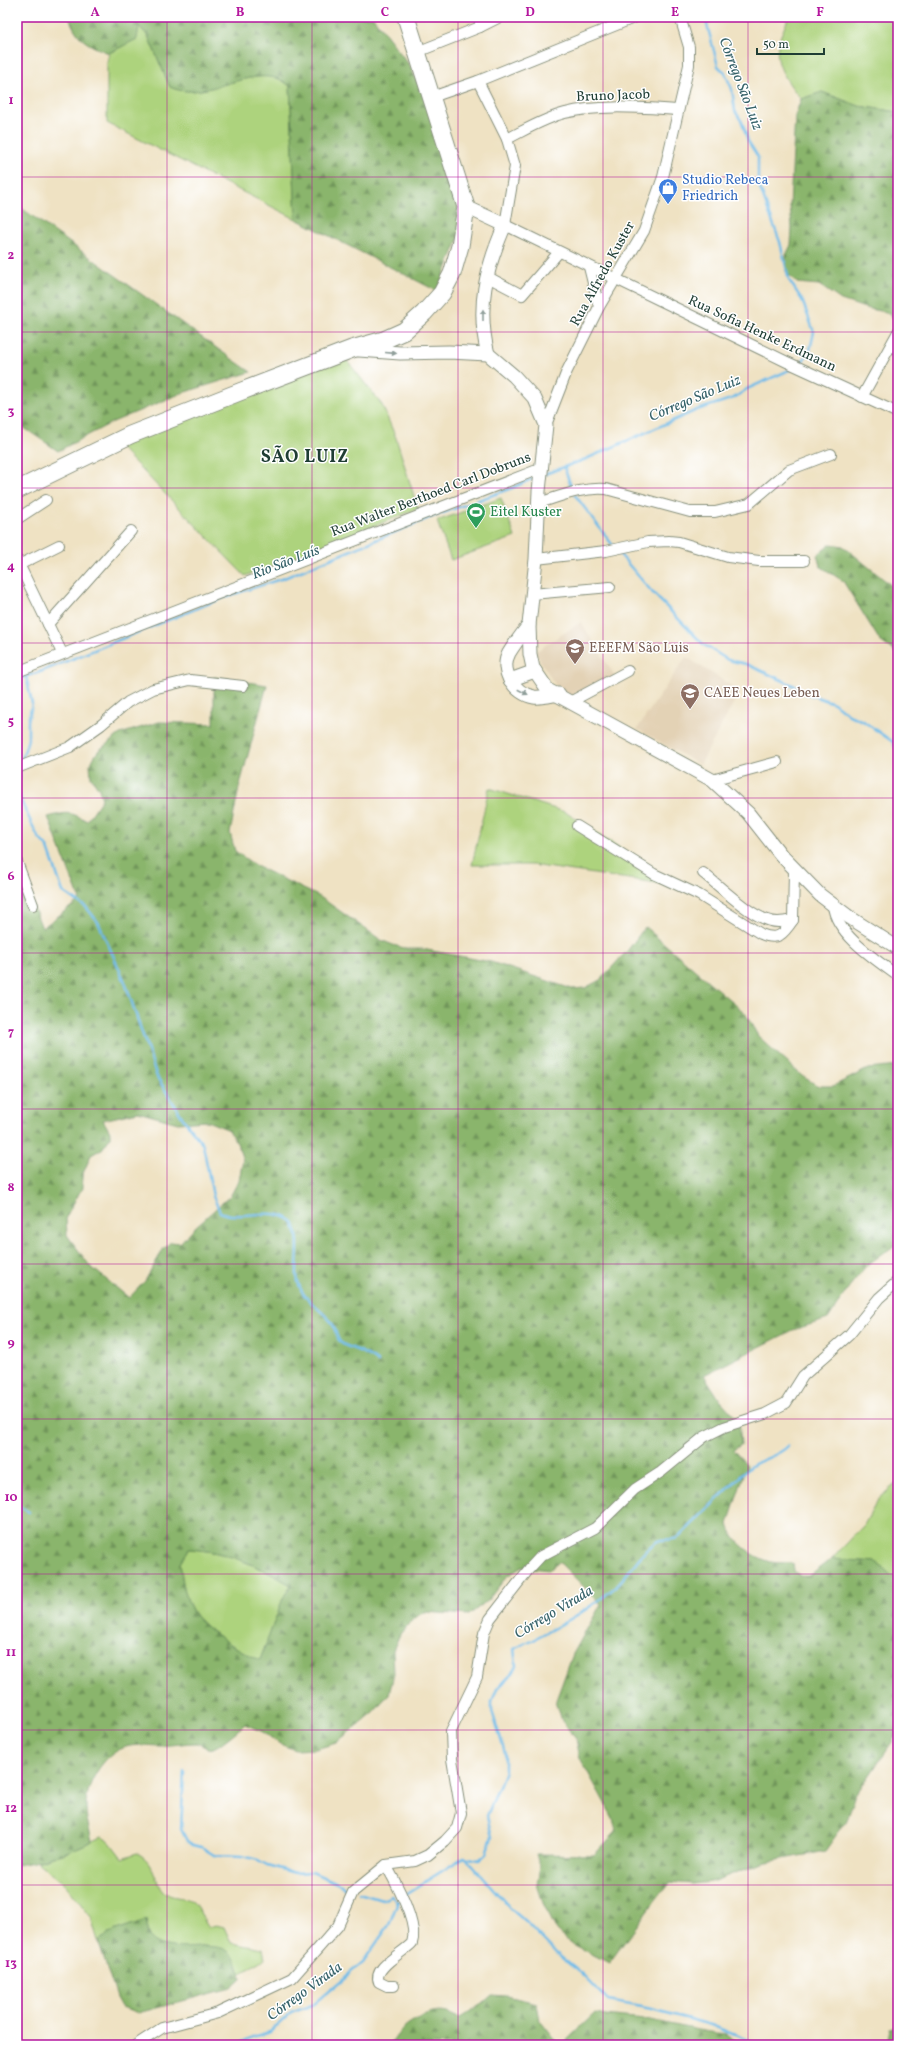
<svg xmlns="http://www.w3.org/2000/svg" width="915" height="2062" font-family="Vollkorn,serif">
	<defs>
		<pattern id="forest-firs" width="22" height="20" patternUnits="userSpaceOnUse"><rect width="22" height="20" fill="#8ab56c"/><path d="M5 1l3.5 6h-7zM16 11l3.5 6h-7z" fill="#70945a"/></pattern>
	</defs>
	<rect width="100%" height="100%" fill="#fff"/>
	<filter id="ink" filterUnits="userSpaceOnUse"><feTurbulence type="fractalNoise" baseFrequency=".025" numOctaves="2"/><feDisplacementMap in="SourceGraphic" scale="8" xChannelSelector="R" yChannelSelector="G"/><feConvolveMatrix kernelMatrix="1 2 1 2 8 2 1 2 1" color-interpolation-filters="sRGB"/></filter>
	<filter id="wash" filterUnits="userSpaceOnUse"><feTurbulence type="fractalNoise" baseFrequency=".012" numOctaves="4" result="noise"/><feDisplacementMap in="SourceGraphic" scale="16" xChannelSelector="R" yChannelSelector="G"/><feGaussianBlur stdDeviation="0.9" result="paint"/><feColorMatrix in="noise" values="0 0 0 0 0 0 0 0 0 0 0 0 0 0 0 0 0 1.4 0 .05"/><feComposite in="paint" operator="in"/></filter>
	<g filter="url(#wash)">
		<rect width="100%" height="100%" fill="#efe2c3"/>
		<g fill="#e3d2b5">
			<path d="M581,622L616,678L569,707L535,652Z"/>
			<path d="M686,657L740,691L700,765L637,729Z"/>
		</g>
		<g fill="#add37d" stroke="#668858">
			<path d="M788,17H898V112L859,106L822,92L801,99C790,85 774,66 778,46C779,36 786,27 788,17Z"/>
			<path d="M139,26L148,36L170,87C202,102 242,69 277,78C281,79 286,83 290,86L296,219L107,123V62L109,53L123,46Z"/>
			<path d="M345,358L382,405L396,438L418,509L245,576L110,437Z"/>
			<path d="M501,498L515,537L451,560L437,521Z"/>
			<path d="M489,788L565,812L617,846L664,884L532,865H472Z"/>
			<path d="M898,1482V1581L876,1562L832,1559L864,1525L879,1498Z"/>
			<path d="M189,1549C227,1551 258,1566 291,1585L283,1599L260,1660C240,1651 200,1628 191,1608C184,1594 182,1578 180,1563Z"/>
			<path d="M101,1837L109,1841L122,1858L137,1853C155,1862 152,1877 163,1891C171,1899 183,1896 192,1901C196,1904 205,1922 209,1927L216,1925L224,1927L231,1943L263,1949L265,1958L240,1974L239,1965L206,1946C190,1949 163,1953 151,1938C148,1934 147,1925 146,1920L116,1930L98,1941L91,1917L65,1884L37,1862L66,1853Z"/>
		</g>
		<g fill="url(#forest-firs)" stroke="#547950" fill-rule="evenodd">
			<path d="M69,17H373L410,66L419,85L437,115L463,228L437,291L296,219L290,86C286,83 281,79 276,78C241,70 202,102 170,87L148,36L139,26L137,39L109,53C87,45 77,39 69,17Z"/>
			<path d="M822,92L859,106L898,112V322L886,312L865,308L841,300L819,285L797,283L786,272V255L791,245L792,228L790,206L795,116L801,99Z"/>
			<path d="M17,205L232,359L251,372L182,393L113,422L58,451L17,423Z"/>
			<path d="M831,544L843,546L898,591V654L880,641L843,581L820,566L817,555Z"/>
			<path d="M214,677L267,685L239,788L230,833L235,851L256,866L320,897L381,940L393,945L408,949H422L491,962L572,989L585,988L600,980L628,950L645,927L745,1013L758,1036L802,1076L818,1086H833L868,1069L898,1066V1243L867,1265L849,1287L828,1319L793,1330L704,1375L720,1400L739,1421L741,1445L733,1450L747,1465L728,1524C732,1541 752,1556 768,1561C776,1564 785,1562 793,1563L794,1571L799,1575H811L832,1559L876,1562L898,1581V1733L855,1797L847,1820L825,1851L762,1863L711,1882L692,1884L669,1882L609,1963L569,1942L557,1931L543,1903L537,1884L540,1866L536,1854L594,1855L616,1832L613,1818L580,1758L576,1739L562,1721L556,1700L573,1654L601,1604L559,1562L549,1570L522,1567L507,1576L488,1600L469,1615L424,1612L413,1619L400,1634L393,1650L394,1674L389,1694L373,1712L336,1743L316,1749L295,1750L280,1744L263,1732L245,1724C238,1730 221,1745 213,1748C207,1750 202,1744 196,1743C185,1743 173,1745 162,1746C149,1746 136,1743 123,1748C102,1756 85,1786 86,1808C86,1819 90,1831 92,1841C68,1853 44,1861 17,1865V853L24,884L42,928L80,900L48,817C68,812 69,811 87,821L102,799L99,789L91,777L90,764L98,751L120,734L159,722L214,724ZM138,1112L178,1123L207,1121L227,1129L237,1143L243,1160L239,1180L231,1195L194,1228L180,1243L171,1242L164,1248L145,1281L129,1298L90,1266L67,1235L66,1217L82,1188V1176L91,1155L102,1149L110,1138V1132L103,1120ZM189,1549C227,1551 258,1566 291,1585L283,1598L260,1660C240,1651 200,1628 191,1608C184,1594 182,1578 180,1563Z"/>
			<path d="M146,1920C147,1925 148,1933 151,1938C155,1943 161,1945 167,1946C200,1954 234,1929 241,1979L231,1988L138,2013L122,2007L117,1998L98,1941L116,1930Z"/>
			<path d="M492,1995L506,1996L537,2003L540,2021L559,2045H391C396,2027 429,2008 447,2013C451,2014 455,2017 459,2018L482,2004Z"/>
			<path d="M595,2013C614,2017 632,2017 651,2020C676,2025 701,2032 727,2034L738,2045H562Z"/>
			<path d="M898,2025V2045H887L890,2028Z"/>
		</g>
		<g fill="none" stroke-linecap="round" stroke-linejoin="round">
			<g stroke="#70bce9" stroke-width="2.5">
				<path d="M705,17L718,66L725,73L732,89L735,111L742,122L748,141L758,157V183L780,242L789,280L802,300L814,332L810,350L800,365"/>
				<path d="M564,467L572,489"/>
				<path d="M545,474L586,459L697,410L734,398L747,389L794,368"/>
				<path d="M575,495L614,547"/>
				<path d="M617,551L652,592L704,645L728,660L746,664L795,686L805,693L834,703L849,715L863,721L893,742L898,753"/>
				<path d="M17,679L40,672L225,597L284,578L429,518L512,488L536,477"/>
				<path d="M21,763L28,739V721L32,704L26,676"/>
				<path d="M19,770L20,777L17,785L21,801L38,837L48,848L63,892L86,907L98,922L125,982L157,1077L184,1120L203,1145L213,1196L220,1212C242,1222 270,1205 292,1221C302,1238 296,1258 297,1275C299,1300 319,1306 332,1323C336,1329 335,1336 340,1342C347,1348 358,1349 365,1354C370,1356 374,1359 378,1362"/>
				<path d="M17,1505L29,1512"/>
				<path d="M184,1771L181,1829L187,1841L193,1845L201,1847L214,1855L242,1856L258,1860L267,1865L295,1873L312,1872L341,1885L347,1891"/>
				<path d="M465,1857L511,1909L526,1922L557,1954L583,1975L608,2001L652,2009L711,2025L759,2045"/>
				<path d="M359,1893L382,1900L392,1896L397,1903"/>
				<path d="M406,1894L464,1857L479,1860L486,1854L492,1837L487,1816L505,1771V1753L492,1711V1701L497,1689L511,1675L516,1665L514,1649C548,1632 584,1614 613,1589C629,1575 638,1554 656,1542C663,1537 672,1542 679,1537L750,1467C762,1458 778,1457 788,1446"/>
				<path d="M237,2045L252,2037L270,2032L291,2013L312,2005L363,1962L389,1925L398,1901"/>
			</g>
		</g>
	</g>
	<g filter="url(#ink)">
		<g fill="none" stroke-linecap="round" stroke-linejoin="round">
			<g stroke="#87907c" stroke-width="12">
				<g id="minor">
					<path d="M480,17V27"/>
					<path d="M417,52L480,27L500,17"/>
					<path d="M478,81L507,139L515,166L505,225L787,362L898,413"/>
					<path d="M432,97L478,81L636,17"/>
					<path d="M507,139C525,130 545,118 565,113C599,104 643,108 678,110"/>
					<path d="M589,267L599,307"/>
					<path d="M486,276L522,295L559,252"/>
					<path d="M862,397L898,332"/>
					<path d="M546,425L567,371L599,307L644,231L663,177L689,65V47L680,17"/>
					<path d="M539,503C561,496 583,487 606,489L690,512H715L749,504L789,470L831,454"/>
					<path d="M17,519L46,500"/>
					<path d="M536,559L606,551L648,542L669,541L679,542L728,557L759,561H804"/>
					<path d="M17,560L62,653"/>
					<path d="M19,565L59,545"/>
					<path d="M532,594L610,587"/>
					<path d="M48,624L131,531"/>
					<path d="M17,672L542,468"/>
					<path d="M570,702L628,671"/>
					<path d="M17,768L70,747L101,725L128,702L153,689L190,680L243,686"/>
					<path d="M712,780L777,762"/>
					<path d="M577,826L654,874L699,895L761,934C778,941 783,935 793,920"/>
					<path d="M17,862L33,905"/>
					<path d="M703,873C721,887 755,922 778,922C783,922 788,921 793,920L794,870"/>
					<path d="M833,906C836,934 876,960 898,976"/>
					<path d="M386,1865C395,1881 419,1925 412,1943C403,1953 372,1968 379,1982L387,1986H394"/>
					<path d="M136,2045L162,2028L218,2013L292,1978L338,1926L353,1892L386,1865L415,1861L428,1855L445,1841L457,1828L461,1813L452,1759L451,1731L477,1677L484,1633L490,1619L529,1569L541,1556L595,1528L635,1489L661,1472L704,1437L724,1427L765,1414L786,1403L803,1376L849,1335L879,1298L898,1281"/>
				</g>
			</g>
			<g stroke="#87907c" stroke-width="15">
				<g id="tertiary">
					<path d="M466,207L505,225C486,268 476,307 488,354"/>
					<path d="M359,350L400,353L449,352L488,354L514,376L535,399L546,425L539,491L536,559L529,625L530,654L533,668L548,690L712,780L748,813L781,855L820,895L849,917L898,948"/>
					<path d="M529,625C522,634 515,643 509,653C499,671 515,694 534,697C542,698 552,695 559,694"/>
					<path d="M510,680L535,671"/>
				</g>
			</g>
			<g stroke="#87907c" stroke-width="19">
				<path id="primary" d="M17,490L130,435L242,391L352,349L384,340L404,331L424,313L442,293L452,274L460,246L466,207L406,17"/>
			</g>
			<use href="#minor" stroke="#fff" stroke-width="10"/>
			<use href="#tertiary" stroke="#fff" stroke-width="13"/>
			<use href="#primary" stroke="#fff" stroke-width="17"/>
		</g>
		<defs><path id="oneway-solid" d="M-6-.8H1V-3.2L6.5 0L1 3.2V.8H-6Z"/></defs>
		<g fill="#8f9e9a">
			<use href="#oneway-solid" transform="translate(483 315) rotate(-90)"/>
			<use href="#oneway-solid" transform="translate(391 353) rotate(5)"/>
			<use href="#oneway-solid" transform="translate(523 692) rotate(27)"/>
		</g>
	</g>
	<path fill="none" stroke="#b5179e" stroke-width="1" stroke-opacity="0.55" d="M167,17V2045M312,17V2045M458,17V2045M603,17V2045M748,17V2045M17,177H898M17,332H898M17,488H898M17,643H898M17,798H898M17,953H898M17,1109H898M17,1264H898M17,1419H898M17,1574H898M17,1730H898M17,1885H898"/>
	<defs>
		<g id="shop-pin" transform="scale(1)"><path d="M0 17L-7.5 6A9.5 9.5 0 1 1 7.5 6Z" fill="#3f7fe0" stroke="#fff"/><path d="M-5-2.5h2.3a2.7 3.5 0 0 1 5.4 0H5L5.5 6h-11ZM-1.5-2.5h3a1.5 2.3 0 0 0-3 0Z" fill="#fff"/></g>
		<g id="stadium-pin" transform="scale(1)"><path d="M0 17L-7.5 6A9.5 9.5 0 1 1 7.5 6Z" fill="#2e9e5b" stroke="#fff"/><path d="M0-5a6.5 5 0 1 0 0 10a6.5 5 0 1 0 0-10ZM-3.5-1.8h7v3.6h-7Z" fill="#fff"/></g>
		<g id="school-pin" transform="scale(1)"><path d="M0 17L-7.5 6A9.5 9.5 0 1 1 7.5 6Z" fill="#8d6e63" stroke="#fff"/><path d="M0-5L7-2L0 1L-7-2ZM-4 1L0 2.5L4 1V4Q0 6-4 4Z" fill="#fff"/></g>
	</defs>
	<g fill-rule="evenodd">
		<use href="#shop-pin" x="668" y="188"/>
		<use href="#stadium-pin" x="476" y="512"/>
		<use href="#school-pin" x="575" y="648"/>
		<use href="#school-pin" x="690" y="693"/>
	</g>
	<g text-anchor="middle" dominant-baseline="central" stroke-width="3" stroke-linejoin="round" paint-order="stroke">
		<g font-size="14" fill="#1f3d34" stroke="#fff">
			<text transform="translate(613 96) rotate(-2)">Bruno Jacob</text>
			<text transform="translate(603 274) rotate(-61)">Rua Alfredo Kuster</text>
			<text transform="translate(762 334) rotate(25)">Rua Sofia Henke Erdmann</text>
			<text transform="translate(431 495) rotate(-21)">Rua Walter Berthoed Carl Dobruns</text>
		</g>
		<g font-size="14" fill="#366cbe" stroke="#fff" text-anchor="start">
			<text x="682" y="180">Studio Rebeca<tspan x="682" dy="16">Friedrich</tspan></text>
		</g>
		<g font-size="14" fill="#27864d" stroke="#fff" text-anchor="start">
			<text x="490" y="512">Eitel Kuster</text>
		</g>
		<g font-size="14" fill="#785e54" stroke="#fff" text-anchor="start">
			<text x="589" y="648">EEEFM São Luis</text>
			<text x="704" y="693">CAEE Neues Leben</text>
		</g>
		<g font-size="15" font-style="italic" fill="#37636a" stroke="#fff">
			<text transform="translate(740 84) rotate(69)">Córrego São Luiz</text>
			<text transform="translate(695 399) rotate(-23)">Córrego São Luiz</text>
			<text transform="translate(286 563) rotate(-21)">Rio São Luís</text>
			<text transform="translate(554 1613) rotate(-31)">Córrego Virada</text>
			<text transform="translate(305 1992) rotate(-36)">Córrego Virada</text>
		</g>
		<g font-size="18" font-weight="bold" letter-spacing="1" fill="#1f3d34" stroke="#fff">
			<text x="305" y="457">SÃO LUIZ</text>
		</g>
	</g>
	<rect width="915" height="2062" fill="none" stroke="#fff" stroke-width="44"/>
	<path d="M757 48v6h67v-6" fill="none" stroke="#1f3d34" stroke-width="2"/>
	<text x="763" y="48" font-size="12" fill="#1f3d34" stroke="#ffffff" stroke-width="3" paint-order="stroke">50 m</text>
	<rect x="22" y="22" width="871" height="2018" fill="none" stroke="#b5179e" stroke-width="1.5"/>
	<g font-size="13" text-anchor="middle" font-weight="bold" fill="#b5179e">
		<text x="95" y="16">A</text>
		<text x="240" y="16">B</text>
		<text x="385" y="16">C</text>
		<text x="530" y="16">D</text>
		<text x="675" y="16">E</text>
		<text x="820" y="16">F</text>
		<text x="11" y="104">1</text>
		<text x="11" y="259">2</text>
		<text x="11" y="415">3</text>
		<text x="11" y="570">4</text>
		<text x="11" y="725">5</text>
		<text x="11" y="880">6</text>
		<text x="11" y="1036">7</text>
		<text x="11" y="1191">8</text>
		<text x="11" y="1346">9</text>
		<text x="11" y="1501">10</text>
		<text x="11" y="1656">11</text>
		<text x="11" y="1812">12</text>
		<text x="11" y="1967">13</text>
	</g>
</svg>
